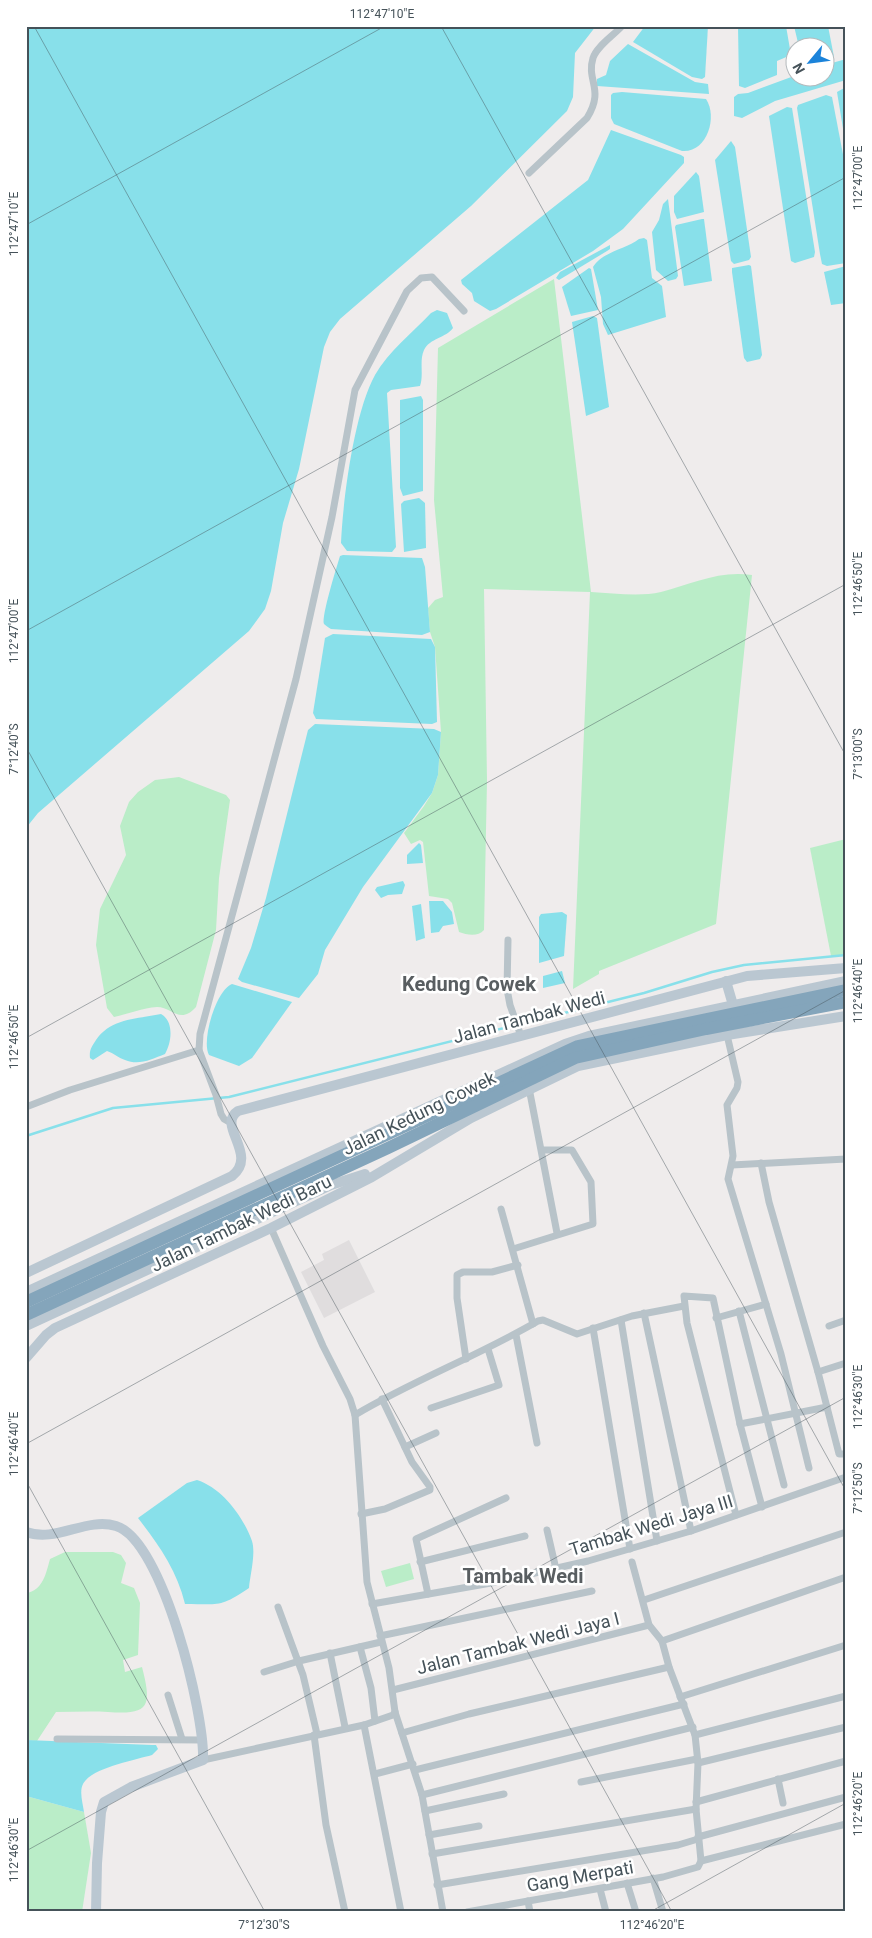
<svg xmlns="http://www.w3.org/2000/svg" width="872" height="1938" font-family="Roboto,sans-serif">
	<rect width="100%" height="100%" fill="#efecec"/>
	<path fill="#e0ddde" d="M349,1240L375,1292L324,1318L301,1272L324,1260L322,1254Z"/>
	<g fill="#baedc8">
		<path d="M554,279L591,592C613,593 639,597 661,592C692,584 719,570 752,575L716,924L599,971V974L573,989L590,592L484,589L487,781L484,930C478,937 467,935 459,932L452,903L448,899L429,896L423,842L420,840L411,844L404,833L424,806L432,793L438,775L441,732L435,647L430,632L428,608L435,600L443,597L434,500L438,348Z"/>
		<path d="M179,777L226,795L230,800L219,878L216,930L196,1007C180,1025 172,1007 157,1007C143,1008 128,1014 114,1017L107,1008L96,945L100,909L126,855L120,826L129,802L138,792L155,780Z"/>
		<path d="M846,839V955L831,956L810,848Z"/>
		<path d="M65,1552H113L121,1555L126,1563L121,1583L134,1588L140,1603L138,1655L123,1660L125,1672L142,1667C152,1706 150,1715 108,1712C91,1711 73,1712 56,1712L37,1741L26,1740V1593C43,1591 46,1573 50,1559Z"/>
		<path d="M410,1563L414,1579L386,1587L381,1571Z"/>
		<path d="M26,1796L84,1812L91,1853L82,1912H26Z"/>
	</g>
	<g fill="#88e0ea">
		<path d="M26,26H596L575,53L573,97L567,111L471,206L340,319L330,332L324,347L299,469L283,523L271,591L265,609L249,631L38,813L26,828Z"/>
		<path d="M645,26H708L705,77L702,79L692,77L633,42Z"/>
		<path d="M738,26H786L791,55L777,61V75L745,88L739,86Z"/>
		<path d="M794,26H828L834,57L825,61L824,48L799,47Z"/>
		<path d="M628,44L695,82L708,84L709,94L597,86V79L606,75L610,61Z"/>
		<path d="M846,59V80L775,101L742,118L734,116V97L738,94L748,93L794,76L824,78L825,65Z"/>
		<path d="M846,87V147L837,92Z"/>
		<path d="M622,92L706,99C718,117 707,153 682,151L614,124L611,118V95L613,93Z"/>
		<path d="M826,95L832,97L846,170V263L827,266L822,264L820,254L797,108L798,105Z"/>
		<path d="M787,107L792,108L815,252L814,257L795,263L791,261L769,116Z"/>
		<path d="M611,130L681,155L684,157V163L623,229L593,251L496,309L490,311L474,301L472,293L462,284L461,280L588,180Z"/>
		<path d="M731,141L735,147L751,257L749,260L734,264L731,261L715,160Z"/>
		<path d="M696,172L699,176L704,212L677,219L674,212V196Z"/>
		<path d="M668,199L678,276L676,279L668,281L656,270L652,232L659,220L663,204Z"/>
		<path d="M702,219H704L712,281L684,286L675,227L676,225Z"/>
		<path d="M639,239L644,238L647,240L652,278L662,286L666,317L608,335L603,324L601,297L593,267C602,252 626,249 639,239Z"/>
		<path d="M610,245V249L607,251L559,280L556,278L560,272Z"/>
		<path d="M749,265L751,266L762,355L760,359L747,362L744,358L732,272V268Z"/>
		<path d="M846,266V303L831,305L824,272Z"/>
		<path d="M589,268L591,269L598,310L571,316L562,287Z"/>
		<path d="M437,310L447,313L453,328C446,338 430,338 424,350C419,361 424,375 420,386L391,390L387,393L396,547L392,552L347,551L341,543C343,499 354,413 375,375C388,352 413,332 431,313Z"/>
		<path d="M593,316L597,318L609,407L586,416L572,322Z"/>
		<path d="M421,396L423,400V491L403,496L400,488V400Z"/>
		<path d="M419,498L425,503L426,548L404,552L401,504L404,501Z"/>
		<path d="M343,555L422,558L425,567L430,632L422,635L331,629C328,627 326,626 324,624C321,617 337,566 340,556Z"/>
		<path d="M333,634L431,639L435,647L437,722L432,724L316,719L313,713L325,638Z"/>
		<path d="M315,724L434,729L441,732L438,775L432,793L363,887L325,950L318,974L299,998L242,982L238,979L251,948L266,898L308,730Z"/>
		<path d="M419,843L421,845L423,863L407,864V855Z"/>
		<path d="M403,881L405,885L402,894L388,895L381,898L375,890L377,887Z"/>
		<path d="M429,901H443L452,912L454,924L443,926L439,932L431,933Z"/>
		<path d="M421,904L425,938L416,941L412,906Z"/>
		<path d="M562,912L567,915L564,956L539,963V917L541,914Z"/>
		<path d="M562,971L565,983L543,988V976Z"/>
		<path d="M232,984L292,1002L252,1058L239,1066L209,1055C201,1041 216,990 232,984Z"/>
		<path d="M161,1014C174,1021 172,1042 165,1054C152,1059 139,1066 125,1060C118,1058 114,1053 107,1051L93,1060L90,1058C89,1050 92,1046 96,1040C111,1018 138,1019 161,1014Z"/>
		<path d="M197,1480C222,1488 243,1516 252,1541C256,1554 250,1575 249,1588C220,1608 218,1604 185,1604C177,1570 158,1544 138,1518L187,1483Z"/>
		<path d="M26,1740L152,1745H156L158,1749L152,1755C135,1760 91,1768 83,1784C79,1792 83,1804 84,1812L26,1796Z"/>
	</g>
	<g fill="none" stroke-linecap="round" stroke-linejoin="round">
		<path stroke="#88e0ea" stroke-width="2.5" d="M26,1136L113,1108L229,1097L644,993L712,972L744,965L846,955"/>
		<g stroke="#b8c3c9" stroke-width="7">
			<path d="M529,173L587,118C605,89 586,81 593,58C597,46 613,36 622,26"/>
			<path d="M508,940L507,989L510,1005L521,1036"/>
			<path d="M727,1035L738,1082L737,1088L727,1105L733,1156L728,1179L781,1354L809,1468"/>
			<path d="M529,1088L557,1233"/>
			<path d="M26,1107L70,1090L199,1050"/>
			<path d="M231,1123L224,1119L221,1114L216,1095L199,1050L200,1034L296,679L332,517L355,390L407,291L421,278L432,277L464,311"/>
			<path d="M761,1163L769,1202L818,1372L846,1363"/>
			<path d="M732,1165L846,1159"/>
			<path d="M501,1209L533,1324"/>
			<path d="M271,1228L323,1346L350,1399L355,1415L367,1582L389,1668L395,1712L422,1795L443,1912"/>
			<path d="M513,1249L593,1224L591,1182L572,1150H542"/>
			<path d="M739,1311L784,1485"/>
			<path d="M644,1313L691,1531"/>
			<path d="M716,1318L766,1304"/>
			<path d="M621,1320L657,1541"/>
			<path d="M829,1326L846,1320"/>
			<path d="M593,1328L630,1549"/>
			<path d="M516,1335L537,1443"/>
			<path d="M466,1359L457,1298V1275L463,1272H492L518,1265"/>
			<path d="M818,1372L839,1454H846"/>
			<path d="M431,1408L499,1385L488,1349"/>
			<path d="M355,1415C414,1380 478,1356 538,1321L543,1320L577,1334L632,1316L684,1306"/>
			<path d="M740,1424L827,1407"/>
			<path d="M405,1447L436,1433"/>
			<path d="M361,1514L385,1509L430,1490V1487L412,1462L382,1399"/>
			<path d="M736,1515L687,1323L684,1296L713,1298L740,1424L762,1507"/>
			<path d="M547,1530L556,1569"/>
			<path d="M420,1562L525,1536"/>
			<path d="M632,1562L649,1625L662,1641"/>
			<path d="M428,1594L416,1539L506,1498"/>
			<path d="M644,1600L846,1532"/>
			<path d="M372,1604L491,1583L588,1561L691,1531L846,1477"/>
			<path d="M278,1607L303,1675L317,1734"/>
			<path d="M380,1636L592,1591"/>
			<path d="M662,1641L846,1577"/>
			<path d="M360,1647L371,1688L375,1721"/>
			<path d="M330,1653L345,1727"/>
			<path d="M264,1672L299,1661L381,1642"/>
			<path d="M393,1690L649,1625"/>
			<path d="M168,1695L182,1739"/>
			<path d="M680,1697L846,1645"/>
			<path d="M364,1725L401,1912"/>
			<path d="M402,1733L469,1714L669,1667"/>
			<path d="M314,1735L326,1825L345,1912"/>
			<path d="M695,1735L846,1696"/>
			<path d="M57,1739L203,1740"/>
			<path d="M203,1760L364,1725L393,1715L395,1712"/>
			<path d="M698,1763L846,1727"/>
			<path d="M415,1770L684,1704"/>
			<path d="M375,1774L413,1764"/>
			<path d="M778,1779L783,1803"/>
			<path d="M581,1782L697,1759"/>
			<path d="M422,1795L693,1727"/>
			<path d="M696,1802L846,1761"/>
			<path d="M425,1811L504,1794"/>
			<path d="M429,1835L479,1826"/>
			<path d="M698,1837L846,1797"/>
			<path d="M432,1854L696,1809"/>
			<path d="M701,1861L846,1824"/>
			<path d="M653,1878L663,1912"/>
			<path d="M627,1883L636,1912"/>
			<path d="M437,1885L678,1845L698,1839"/>
			<path d="M600,1889L606,1912"/>
			<path d="M528,1901L530,1912"/>
			<path d="M467,1912L663,1877L698,1867L701,1861L696,1809L698,1763L695,1735L669,1667L662,1641"/>
		</g>
		<g stroke="#bac7d1" stroke-width="10">
			<path d="M726,981L733,1005"/>
			<path d="M26,1273L232,1176C259,1155 216,1125 238,1111L747,976L846,968"/>
			<path d="M26,1292L565,1044L589,1036L846,981"/>
			<path d="M26,1326L331,1185L365,1174"/>
			<path d="M26,1358L46,1335L55,1328L271,1228L372,1177L471,1118L578,1066L727,1035L846,1016"/>
			<path d="M26,1532C56,1543 86,1517 116,1526C163,1540 205,1715 203,1760L131,1787L104,1802L101,1812L97,1863L96,1912"/>
		</g>
		<g stroke="#84a5bb" stroke-width="12">
			<path d="M26,1302L578,1046L846,990"/>
			<path d="M26,1315L388,1148L575,1058L706,1029L846,1002"/>
		</g>
	</g>
	<path fill="none" stroke="#455259" stroke-width="1" stroke-opacity="0.45" d="M34,26L846,1491M441,26L846,756M26,225L385,26M26,631L846,177M26,747L672,1912M26,1038L846,584M26,1444L846,990M26,1481L265,1912M26,1851L846,1397M650,1912L846,1803"/>
	<g text-anchor="middle" dominant-baseline="central" stroke-width="5" stroke-linejoin="round" paint-order="stroke">
		<g font-size="18" fill="#455259" stroke="#fff">
			<text transform="translate(529 1017) rotate(-15)">Jalan Tambak Wedi</text>
			<text transform="translate(419 1113) rotate(-26)">Jalan Kedung Cowek</text>
			<text transform="translate(241 1223) rotate(-26)">Jalan Tambak Wedi Baru</text>
			<text transform="translate(651 1525) rotate(-17)">Tambak Wedi Jaya III</text>
			<text transform="translate(518 1643) rotate(-14)">Jalan Tambak Wedi Jaya I</text>
			<text transform="translate(580 1876) rotate(-10)">Gang Merpati</text>
		</g>
		<g font-size="20" font-weight="bold" fill="#595e61" stroke="#fff">
			<text x="469" y="984">Kedung Cowek</text>
			<text x="523" y="1576">Tambak Wedi</text>
		</g>
	</g>
	<rect width="872" height="1938" fill="none" stroke="#ffffff" stroke-width="55"/>
	<g transform="translate(810 62) rotate(241)"><circle r="24" fill="#ffffff" stroke="#b5babd"/>
	<path d="M0-4L9 19L0 12L-9 19Z" fill="#1b83da"/>
	<text y="-8" font-size="14" font-weight="bold" text-anchor="middle" fill="#455259">N</text>
	</g>
	<rect x="28" y="28" width="816" height="1882" fill="none" stroke="#455259" stroke-width="2"/>
	<g font-size="12" text-anchor="middle" fill="#455259">
		<text x="382" y="18">112°47'10"E</text>
		<text transform="translate(858 178) rotate(-90)" y="4">112°47'00"E</text>
		<text transform="translate(14 224) rotate(-90)" y="4">112°47'10"E</text>
		<text transform="translate(858 584) rotate(-90)" y="4">112°46'50"E</text>
		<text transform="translate(14 631) rotate(-90)" y="4">112°47'00"E</text>
		<text transform="translate(14 749) rotate(-90)" y="4">7°12'40"S</text>
		<text transform="translate(858 754) rotate(-90)" y="4">7°13'00"S</text>
		<text transform="translate(858 991) rotate(-90)" y="4">112°46'40"E</text>
		<text transform="translate(14 1037) rotate(-90)" y="4">112°46'50"E</text>
		<text transform="translate(858 1397) rotate(-90)" y="4">112°46'30"E</text>
		<text transform="translate(14 1444) rotate(-90)" y="4">112°46'40"E</text>
		<text transform="translate(858 1488) rotate(-90)" y="4">7°12'50"S</text>
		<text transform="translate(858 1804) rotate(-90)" y="4">112°46'20"E</text>
		<text transform="translate(14 1850) rotate(-90)" y="4">112°46'30"E</text>
		<text x="264" y="1929">7°12'30"S</text>
		<text x="652" y="1929">112°46'20"E</text>
	</g>
</svg>
